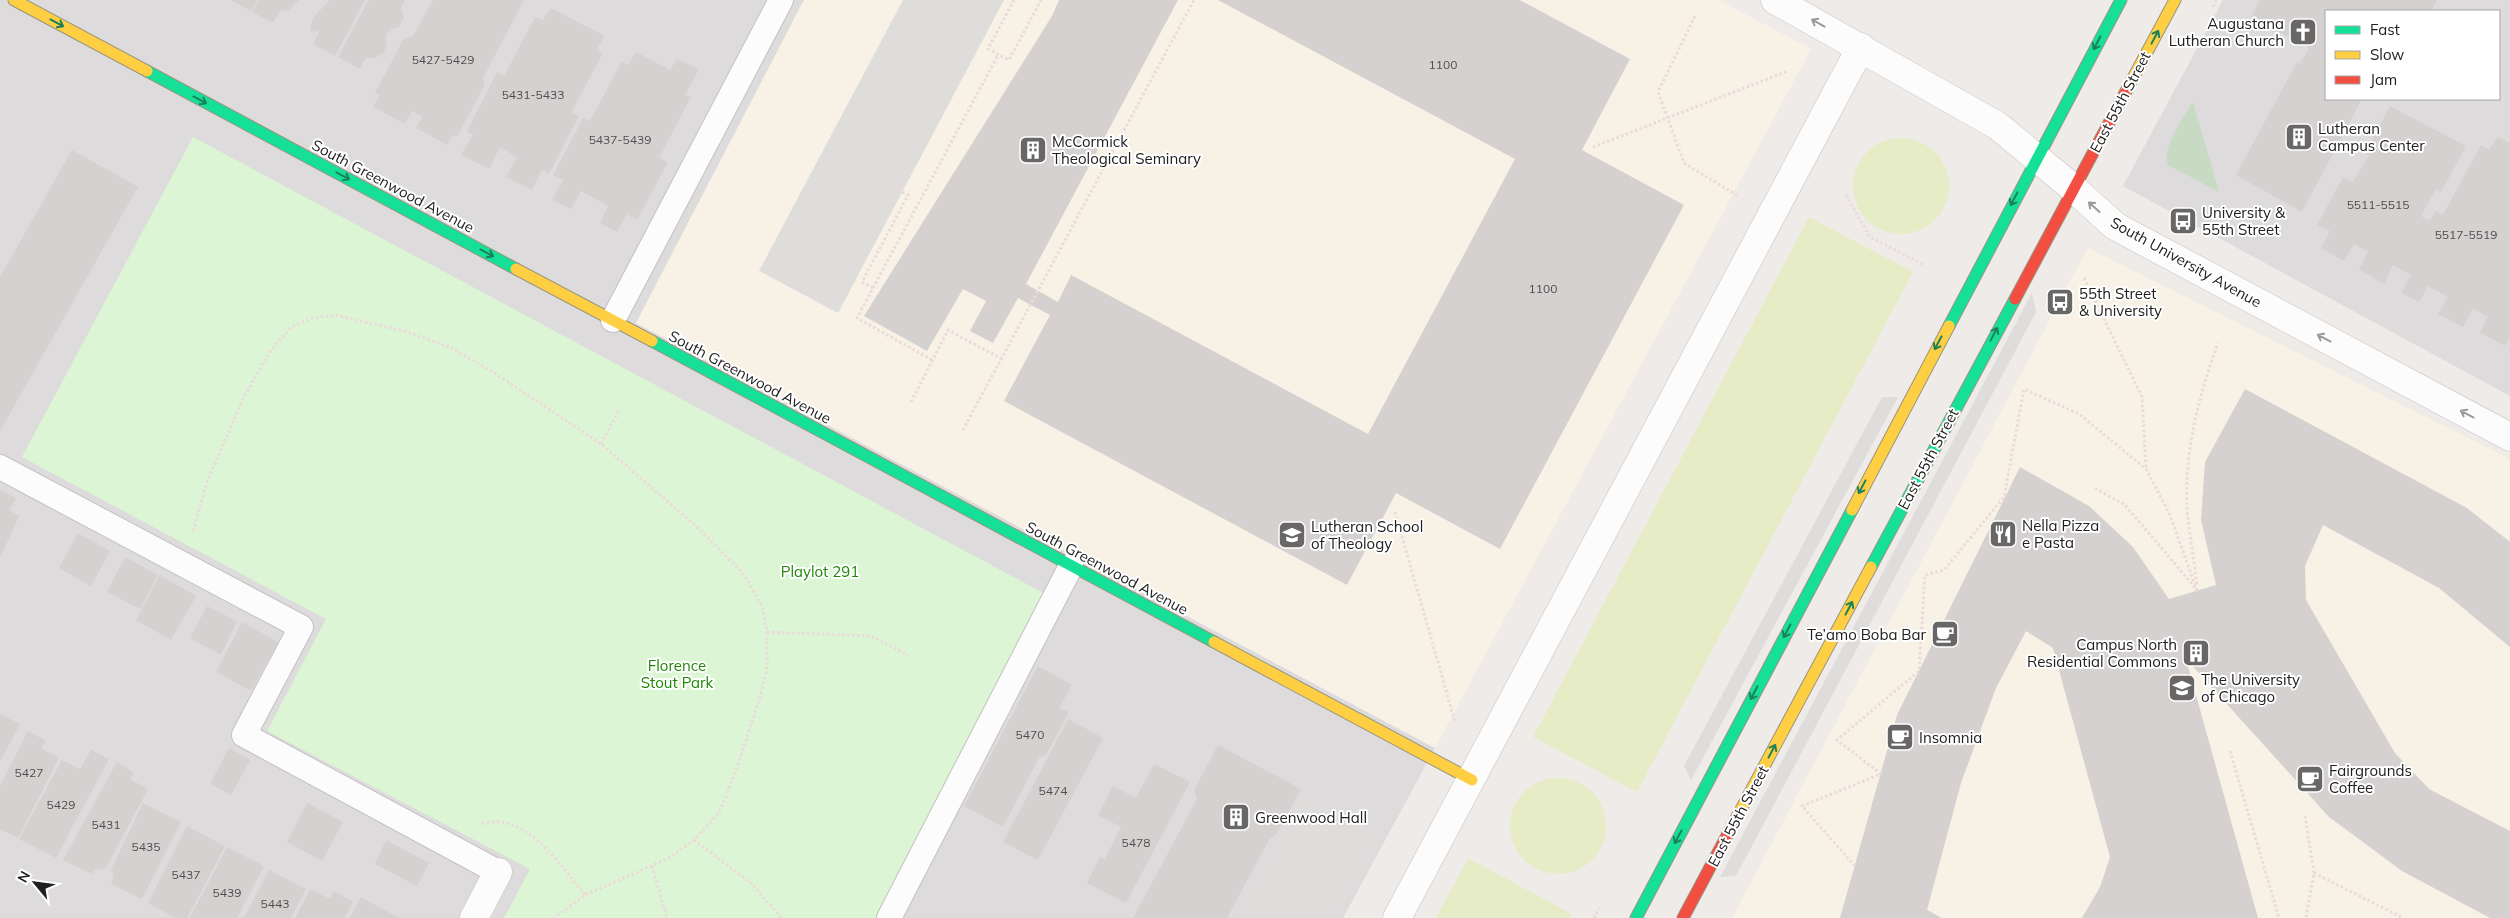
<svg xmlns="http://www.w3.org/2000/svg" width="2510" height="918" font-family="Mulish,sans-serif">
	<rect width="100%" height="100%" fill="#eeebe9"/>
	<g fill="#dddbdb" fill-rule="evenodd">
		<path d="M0,0H804L636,323L1435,748L1343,918H0Z"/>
		<path d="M2223,0H2510V396L2123,186ZM2326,11H2499V99H2326Z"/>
	</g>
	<g fill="#f7f2e5">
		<path d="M804,0H1719L1811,49L1435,748L636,323Z"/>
		<path d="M2088,248L2510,459V918H1732Z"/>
	</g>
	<g fill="#e6edc6">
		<circle cx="1901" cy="186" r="48"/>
		<path d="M1809,217L1913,272L1637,792L1533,737Z"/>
		<circle cx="1558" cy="826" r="48"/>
		<path d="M1468,858L1572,914L1570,918H1436Z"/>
	</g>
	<path fill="#c9dac4" d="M2193,102L2219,192L2168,165C2161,148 2184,117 2193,102Z"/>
	<path fill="#dcf5d4" d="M193,137L1049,596L879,918H504L530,869L267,731L326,619L22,457Z"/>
	<g fill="#dedddc">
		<path d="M903,0H1004L838,313L759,271Z"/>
		<path d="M2032,293L2036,312L1736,876L1720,877Z"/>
		<path d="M1882,397H1898L1691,780L1684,766Z"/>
		<path d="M1303,794L1381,835L1336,918H1236Z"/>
	</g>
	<g fill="#d5d1d0">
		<path d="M231,0H257L251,11Z"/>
		<path d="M259,0H299L289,10L280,11L273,23L252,12Z"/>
		<path d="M330,0H365L335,56L313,44L320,31L311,32L310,30L313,18Z"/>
		<path d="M369,0H405L401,7L404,18L399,27L390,29L386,36L387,46L383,53L375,58H366L359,69L338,57Z"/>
		<path d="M433,0H524L483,78L485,85L457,137L453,135L447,145L416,128L423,117L412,111L405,124L373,107L380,95L375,93L403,40L413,36Z"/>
		<path d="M1059,0H1178L1026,284L1058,302L1071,275L1368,434L1515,159L1218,0H1520L1630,59L1582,150L1684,205L1500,549L1396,493L1347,585L1004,401L1050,315L1018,298L993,343L970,331L986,301L963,289L927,351L864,316L1052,16Z"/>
		<path d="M2260,0H2437L2431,11H2326V99H2362L2302,212L2236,175L2297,62L2300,64L2309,48L2251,17Z"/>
		<path d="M551,8L605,36L596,50L603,53L571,113L579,116L549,174L542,170L532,190L506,177L517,157L500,147L489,169L461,155L473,135L467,131L497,72L504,76L535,17L543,20Z"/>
		<path d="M636,52L670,70L677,59L699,69L685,95L691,97L659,158L668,162L637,220L627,214L617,232L600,223L608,206L581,191L571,209L552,200L563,180L553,175L583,118L590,121L622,61L628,65Z"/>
		<path d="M2390,106L2466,146L2441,192L2436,189L2421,216L2430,221L2435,211L2443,215L2481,145L2489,150L2498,137L2510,143V336L2505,346L2480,332L2488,317L2473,308L2463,327L2438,314L2448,297L2428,286L2419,302L2401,293L2411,275L2393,265L2384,284L2359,269L2368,252L2354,244L2344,261L2321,248L2330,231L2317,225L2343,177L2353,182L2369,155L2365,153Z"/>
		<path d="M72,150L138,187L0,431V277Z"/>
		<path d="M2245,389L2467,508L2510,542V647L2439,588L2323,525L2305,566L2306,600L2395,753L2429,789L2510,831V918H2490L2402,871L2329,817L2186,659L2258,918H2082L2100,887L2110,857L2053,648L2026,631L1996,688L1961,783L1927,910L1942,918H1840L1897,715L2020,467L2089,506L2133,547L2169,599L2216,585L2201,520L2205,462Z"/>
		<path d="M0,490L16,498L9,510L19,516L0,558Z"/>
		<path d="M78,533L110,551L91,586L59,568Z"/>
		<path d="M125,557L158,575L140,609L107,592Z"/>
		<path d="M160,575L196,596L171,640L136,620Z"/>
		<path d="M207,606L237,621L221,655L190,638Z"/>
		<path d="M242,622L278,642L251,691L216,672Z"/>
		<path d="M1038,666L1072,685L1059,708L1069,712L1046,755L1039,758L1003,827L964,806Z"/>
		<path d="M0,714L20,724L0,762Z"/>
		<path d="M1068,719L1103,738L1038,860L1003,842Z"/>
		<path d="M28,731L46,741L41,748L59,758L18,838L0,829V786Z"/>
		<path d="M1218,745L1301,789L1275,836L1270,838L1227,918H1133L1197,799L1194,790Z"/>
		<path d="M229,748L250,760L231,795L210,784Z"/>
		<path d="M91,750L109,759L56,858L19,839L62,760L80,769Z"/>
		<path d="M117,762L134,773L130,779L148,789L106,868L94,870L92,874L63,860Z"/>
		<path d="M1154,764L1190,782L1126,903L1087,883L1100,857L1105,859L1121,827L1098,815L1113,786L1136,798Z"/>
		<path d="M143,803L181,822L142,899L111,884L114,877L111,870Z"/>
		<path d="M307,803L343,822L322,861L287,842Z"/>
		<path d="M187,826L225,846L187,918H176L148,903Z"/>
		<path d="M386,840L429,863L417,886L375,864Z"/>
		<path d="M227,847L264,866L237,918H190Z"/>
		<path d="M269,870L306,889L291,918H244Z"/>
		<path d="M310,889L330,899L334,891L353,902L344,918H295Z"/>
		<path d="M361,897L399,918H350Z"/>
	</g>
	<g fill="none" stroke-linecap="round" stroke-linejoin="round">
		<g stroke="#c4c2c1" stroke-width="26">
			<g id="lane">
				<path d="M613,320L781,0"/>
				<path d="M0,467L301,627L244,735L498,872"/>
				<path d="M889,918L1071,566"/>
			</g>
		</g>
		<g stroke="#c4c2c1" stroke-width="29">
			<g id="street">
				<path d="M1775,0L1998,126L2073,188L2115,226L2510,437"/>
				<path d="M474,918L498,872"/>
				<path d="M1397,918L1861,47"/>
			</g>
		</g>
		<g stroke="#9a957f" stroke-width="13">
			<g id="fast">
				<path d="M147,71L516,269"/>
				<path d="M1949,326L2121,0"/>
				<path d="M652,341L1214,642"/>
				<path d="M1871,567L2015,299"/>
				<path d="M1636,918L1852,510"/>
			</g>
		</g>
		<g stroke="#9a957f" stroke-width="13">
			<g id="slow">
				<path d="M14,0L147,71"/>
				<path d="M2125,93L2175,0"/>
				<path d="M516,269L652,341"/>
				<path d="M1852,510L1949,326"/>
				<path d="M1214,642L1472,780"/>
				<path d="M1739,813L1871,567"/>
			</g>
		</g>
		<g stroke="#9a957f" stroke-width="13">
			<g id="jam">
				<path d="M2015,299L2125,93"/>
				<path d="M1683,918L1739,813"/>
			</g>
		</g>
		<g stroke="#ecd9dc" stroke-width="3" stroke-dasharray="2.5 2.5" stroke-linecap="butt">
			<path d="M1014,0L988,49L1009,60L1041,0"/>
			<path d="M2213,7L2216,0"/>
			<path d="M1695,16L1658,92L1684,163L1738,196"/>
			<path d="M1593,147L1788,71"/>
			<path d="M1846,195L1870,237L1924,265"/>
			<path d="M2084,278L2142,397L2146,468"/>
			<path d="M873,288L862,282L908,195L875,177"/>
			<path d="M932,360L857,318L998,55"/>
			<path d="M911,402L948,330L1002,359"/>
			<path d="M963,430L1194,0"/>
			<path d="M601,444L619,410"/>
			<path d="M1395,512L1455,722"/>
			<path d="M193,531L208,479L243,399L268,354L291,327L313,318L335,315L404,331L450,347L501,377L601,444L695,525L743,573L762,606L767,632V668L759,701L735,774L719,813L694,840L669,858L585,895L554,918"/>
			<path d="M2197,584C2194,559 2189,533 2187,508C2184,452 2199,395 2218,343"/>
			<path d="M767,632L871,636L908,655"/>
			<path d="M2230,751L2279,918"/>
			<path d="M2305,816L2314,873L2306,918"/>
			<path d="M482,824C526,810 561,867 585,895"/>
			<path d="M694,840L751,883L782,918"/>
			<path d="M652,866L667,918"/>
			<path d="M1855,866L1802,806L1881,774L1837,740L1919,671L1925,575L1944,570L2004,497L2024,389L2079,414L2146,469L2169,513L2197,590L2125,505L2093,487"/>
			<path d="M2314,873L2403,918"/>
			<path d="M1594,918L1599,908"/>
		</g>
		<use href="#lane" stroke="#fcfcfc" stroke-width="24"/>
		<use href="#street" stroke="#fcfcfc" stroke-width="28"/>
		<use href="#fast" stroke="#16e098" stroke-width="11"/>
		<use href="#slow" stroke="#ffcf43" stroke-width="11"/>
		<use href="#jam" stroke="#f24e42" stroke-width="11"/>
	</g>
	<defs><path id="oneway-shaft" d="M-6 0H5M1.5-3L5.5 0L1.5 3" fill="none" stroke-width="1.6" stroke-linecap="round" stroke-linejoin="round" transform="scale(1.25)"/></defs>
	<g stroke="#1b805c">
		<use href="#oneway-shaft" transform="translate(57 23) rotate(28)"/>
		<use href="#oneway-shaft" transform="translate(2155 37) rotate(-62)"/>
		<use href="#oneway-shaft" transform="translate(2097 43) rotate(118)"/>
		<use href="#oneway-shaft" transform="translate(200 100) rotate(28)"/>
		<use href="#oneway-shaft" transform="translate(343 176) rotate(28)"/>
		<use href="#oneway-shaft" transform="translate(2014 199) rotate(118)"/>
		<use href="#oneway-shaft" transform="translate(487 253) rotate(28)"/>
		<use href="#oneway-shaft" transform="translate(1994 334) rotate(-62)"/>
		<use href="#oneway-shaft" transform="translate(1938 343) rotate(118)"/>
		<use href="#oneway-shaft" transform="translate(1862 487) rotate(118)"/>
		<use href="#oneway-shaft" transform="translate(1849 608) rotate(-62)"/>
		<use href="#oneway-shaft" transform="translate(1787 631) rotate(118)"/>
		<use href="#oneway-shaft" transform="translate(1754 693) rotate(118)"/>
		<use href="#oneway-shaft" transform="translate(1772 751) rotate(-62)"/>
		<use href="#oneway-shaft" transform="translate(1678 837) rotate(118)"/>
	</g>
	<g stroke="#999">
		<use href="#oneway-shaft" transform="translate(1818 23) rotate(-151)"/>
		<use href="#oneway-shaft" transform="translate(2094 207) rotate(-138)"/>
		<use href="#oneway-shaft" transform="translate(2324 338) rotate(-152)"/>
		<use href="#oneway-shaft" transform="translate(2467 414) rotate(-152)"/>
	</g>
	<defs>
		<g id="church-square" transform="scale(1.4375)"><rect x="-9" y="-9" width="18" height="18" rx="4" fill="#686766" stroke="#fff"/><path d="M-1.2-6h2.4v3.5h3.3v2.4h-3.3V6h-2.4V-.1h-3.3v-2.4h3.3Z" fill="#fff"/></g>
		<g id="building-square" transform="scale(1.4375)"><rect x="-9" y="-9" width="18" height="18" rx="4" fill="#686766" stroke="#fff"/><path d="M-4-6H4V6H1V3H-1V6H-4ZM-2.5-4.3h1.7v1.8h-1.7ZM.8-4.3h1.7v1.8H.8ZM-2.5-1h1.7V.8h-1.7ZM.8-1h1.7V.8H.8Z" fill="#fff"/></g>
		<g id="bus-square" transform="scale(1.4375)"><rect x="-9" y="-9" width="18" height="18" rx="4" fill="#686766" stroke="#fff"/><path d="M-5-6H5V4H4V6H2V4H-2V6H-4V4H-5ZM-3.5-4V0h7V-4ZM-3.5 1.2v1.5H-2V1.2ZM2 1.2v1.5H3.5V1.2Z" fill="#fff"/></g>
		<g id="restaurant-square" transform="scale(1.4375)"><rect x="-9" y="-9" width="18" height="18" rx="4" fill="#686766" stroke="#fff"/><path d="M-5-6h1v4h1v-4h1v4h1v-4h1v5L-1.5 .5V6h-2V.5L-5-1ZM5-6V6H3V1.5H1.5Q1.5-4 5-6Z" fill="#fff"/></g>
		<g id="university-square" transform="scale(1.4375)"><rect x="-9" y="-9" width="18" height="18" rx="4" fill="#686766" stroke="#fff"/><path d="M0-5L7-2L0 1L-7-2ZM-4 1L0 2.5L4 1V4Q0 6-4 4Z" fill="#fff"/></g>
		<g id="cafe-square" transform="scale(1.4375)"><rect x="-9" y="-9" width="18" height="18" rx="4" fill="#686766" stroke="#fff"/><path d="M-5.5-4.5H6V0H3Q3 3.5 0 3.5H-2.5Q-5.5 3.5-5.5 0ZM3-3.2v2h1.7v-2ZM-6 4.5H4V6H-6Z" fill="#fff"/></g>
	</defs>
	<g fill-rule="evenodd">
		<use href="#church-square" x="2303" y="32"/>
		<use href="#building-square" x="2299" y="137"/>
		<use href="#building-square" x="1033" y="150"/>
		<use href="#bus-square" x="2183" y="221"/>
		<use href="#bus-square" x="2060" y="302"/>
		<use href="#restaurant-square" x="2003" y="534"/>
		<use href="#university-square" x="1292" y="535"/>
		<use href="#cafe-square" x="1945" y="634"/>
		<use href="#building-square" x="2196" y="653"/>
		<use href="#university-square" x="2182" y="688"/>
		<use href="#cafe-square" x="1900" y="737"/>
		<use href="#cafe-square" x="2310" y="779"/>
		<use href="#building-square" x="1236" y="817"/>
	</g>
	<g text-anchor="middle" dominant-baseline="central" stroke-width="4" stroke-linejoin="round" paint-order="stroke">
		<g font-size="12" fill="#4e4d4d">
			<text x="443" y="59">5427-5429</text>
			<text x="1443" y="64">1100</text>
			<text x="533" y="94">5431-5433</text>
			<text x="620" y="139">5437-5439</text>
			<text x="2378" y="204">5511-5515</text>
			<text x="2466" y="234">5517-5519</text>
			<text x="1543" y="288">1100</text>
			<text x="1030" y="734">5470</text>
			<text x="29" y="772">5427</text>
			<text x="1053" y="790">5474</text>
			<text x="61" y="804">5429</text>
			<text x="106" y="824">5431</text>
			<text x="1136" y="842">5478</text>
			<text x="146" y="846">5435</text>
			<text x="186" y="874">5437</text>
			<text x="227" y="892">5439</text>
			<text x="275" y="903">5443</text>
		</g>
		<g font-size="15" fill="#202020" stroke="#fff" text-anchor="start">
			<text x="2284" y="23" text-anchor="end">Augustana<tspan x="2284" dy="17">Lutheran Church</tspan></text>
			<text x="2318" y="128">Lutheran<tspan x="2318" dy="17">Campus Center</tspan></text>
			<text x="1052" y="141">McCormick<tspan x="1052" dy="17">Theological Seminary</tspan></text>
			<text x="2202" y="212">University &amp;<tspan x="2202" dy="17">55th Street</tspan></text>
			<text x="2079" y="293">55th Street<tspan x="2079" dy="17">&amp; University</tspan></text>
			<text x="2022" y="525">Nella Pizza<tspan x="2022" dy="17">e Pasta</tspan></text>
			<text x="1311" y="526">Lutheran School<tspan x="1311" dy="17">of Theology</tspan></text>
			<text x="1926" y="634" text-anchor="end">Te’amo Boba Bar</text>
			<text x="2177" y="644" text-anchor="end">Campus North<tspan x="2177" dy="17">Residential Commons</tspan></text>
			<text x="2201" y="679">The University<tspan x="2201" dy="17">of Chicago</tspan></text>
			<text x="1919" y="737">Insomnia</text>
			<text x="2329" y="770">Fairgrounds<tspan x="2329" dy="17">Coffee</tspan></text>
			<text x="1255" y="817">Greenwood Hall</text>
		</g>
		<g font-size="15" fill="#202020" stroke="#fff">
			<text transform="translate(2120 102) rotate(-62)">East 55th Street</text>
			<text transform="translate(393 186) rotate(28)">South Greenwood Avenue</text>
			<text transform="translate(2186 262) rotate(29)">South University Avenue</text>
			<text transform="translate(750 377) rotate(28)">South Greenwood Avenue</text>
			<text transform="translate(1928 459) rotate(-62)">East 55th Street</text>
			<text transform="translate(1107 568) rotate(28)">South Greenwood Avenue</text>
			<text transform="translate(1738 816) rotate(-62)">East 55th Street</text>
		</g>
		<g font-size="15" fill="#1f8805" stroke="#fff">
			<text x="820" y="571">Playlot 291</text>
			<text x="677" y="665">Florence<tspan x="677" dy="17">Stout Park</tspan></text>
		</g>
	</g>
	<rect x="2325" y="10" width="175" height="90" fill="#ffffff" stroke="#a6a6a6"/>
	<rect x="2335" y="26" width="25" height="8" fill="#16e098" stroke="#a6a6a6"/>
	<text x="2370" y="35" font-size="15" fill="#202020">Fast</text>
	<rect x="2335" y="51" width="25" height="8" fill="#ffcf43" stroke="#a6a6a6"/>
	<text x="2370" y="60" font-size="15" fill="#202020">Slow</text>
	<rect x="2335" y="76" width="25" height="8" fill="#f24e42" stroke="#a6a6a6"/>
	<text x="2370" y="85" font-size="15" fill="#202020">Jam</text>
	<g transform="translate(35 883) rotate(299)" stroke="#ffffff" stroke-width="4" paint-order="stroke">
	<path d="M0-4L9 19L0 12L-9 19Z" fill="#202020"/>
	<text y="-8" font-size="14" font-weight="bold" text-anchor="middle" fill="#202020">N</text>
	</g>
</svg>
